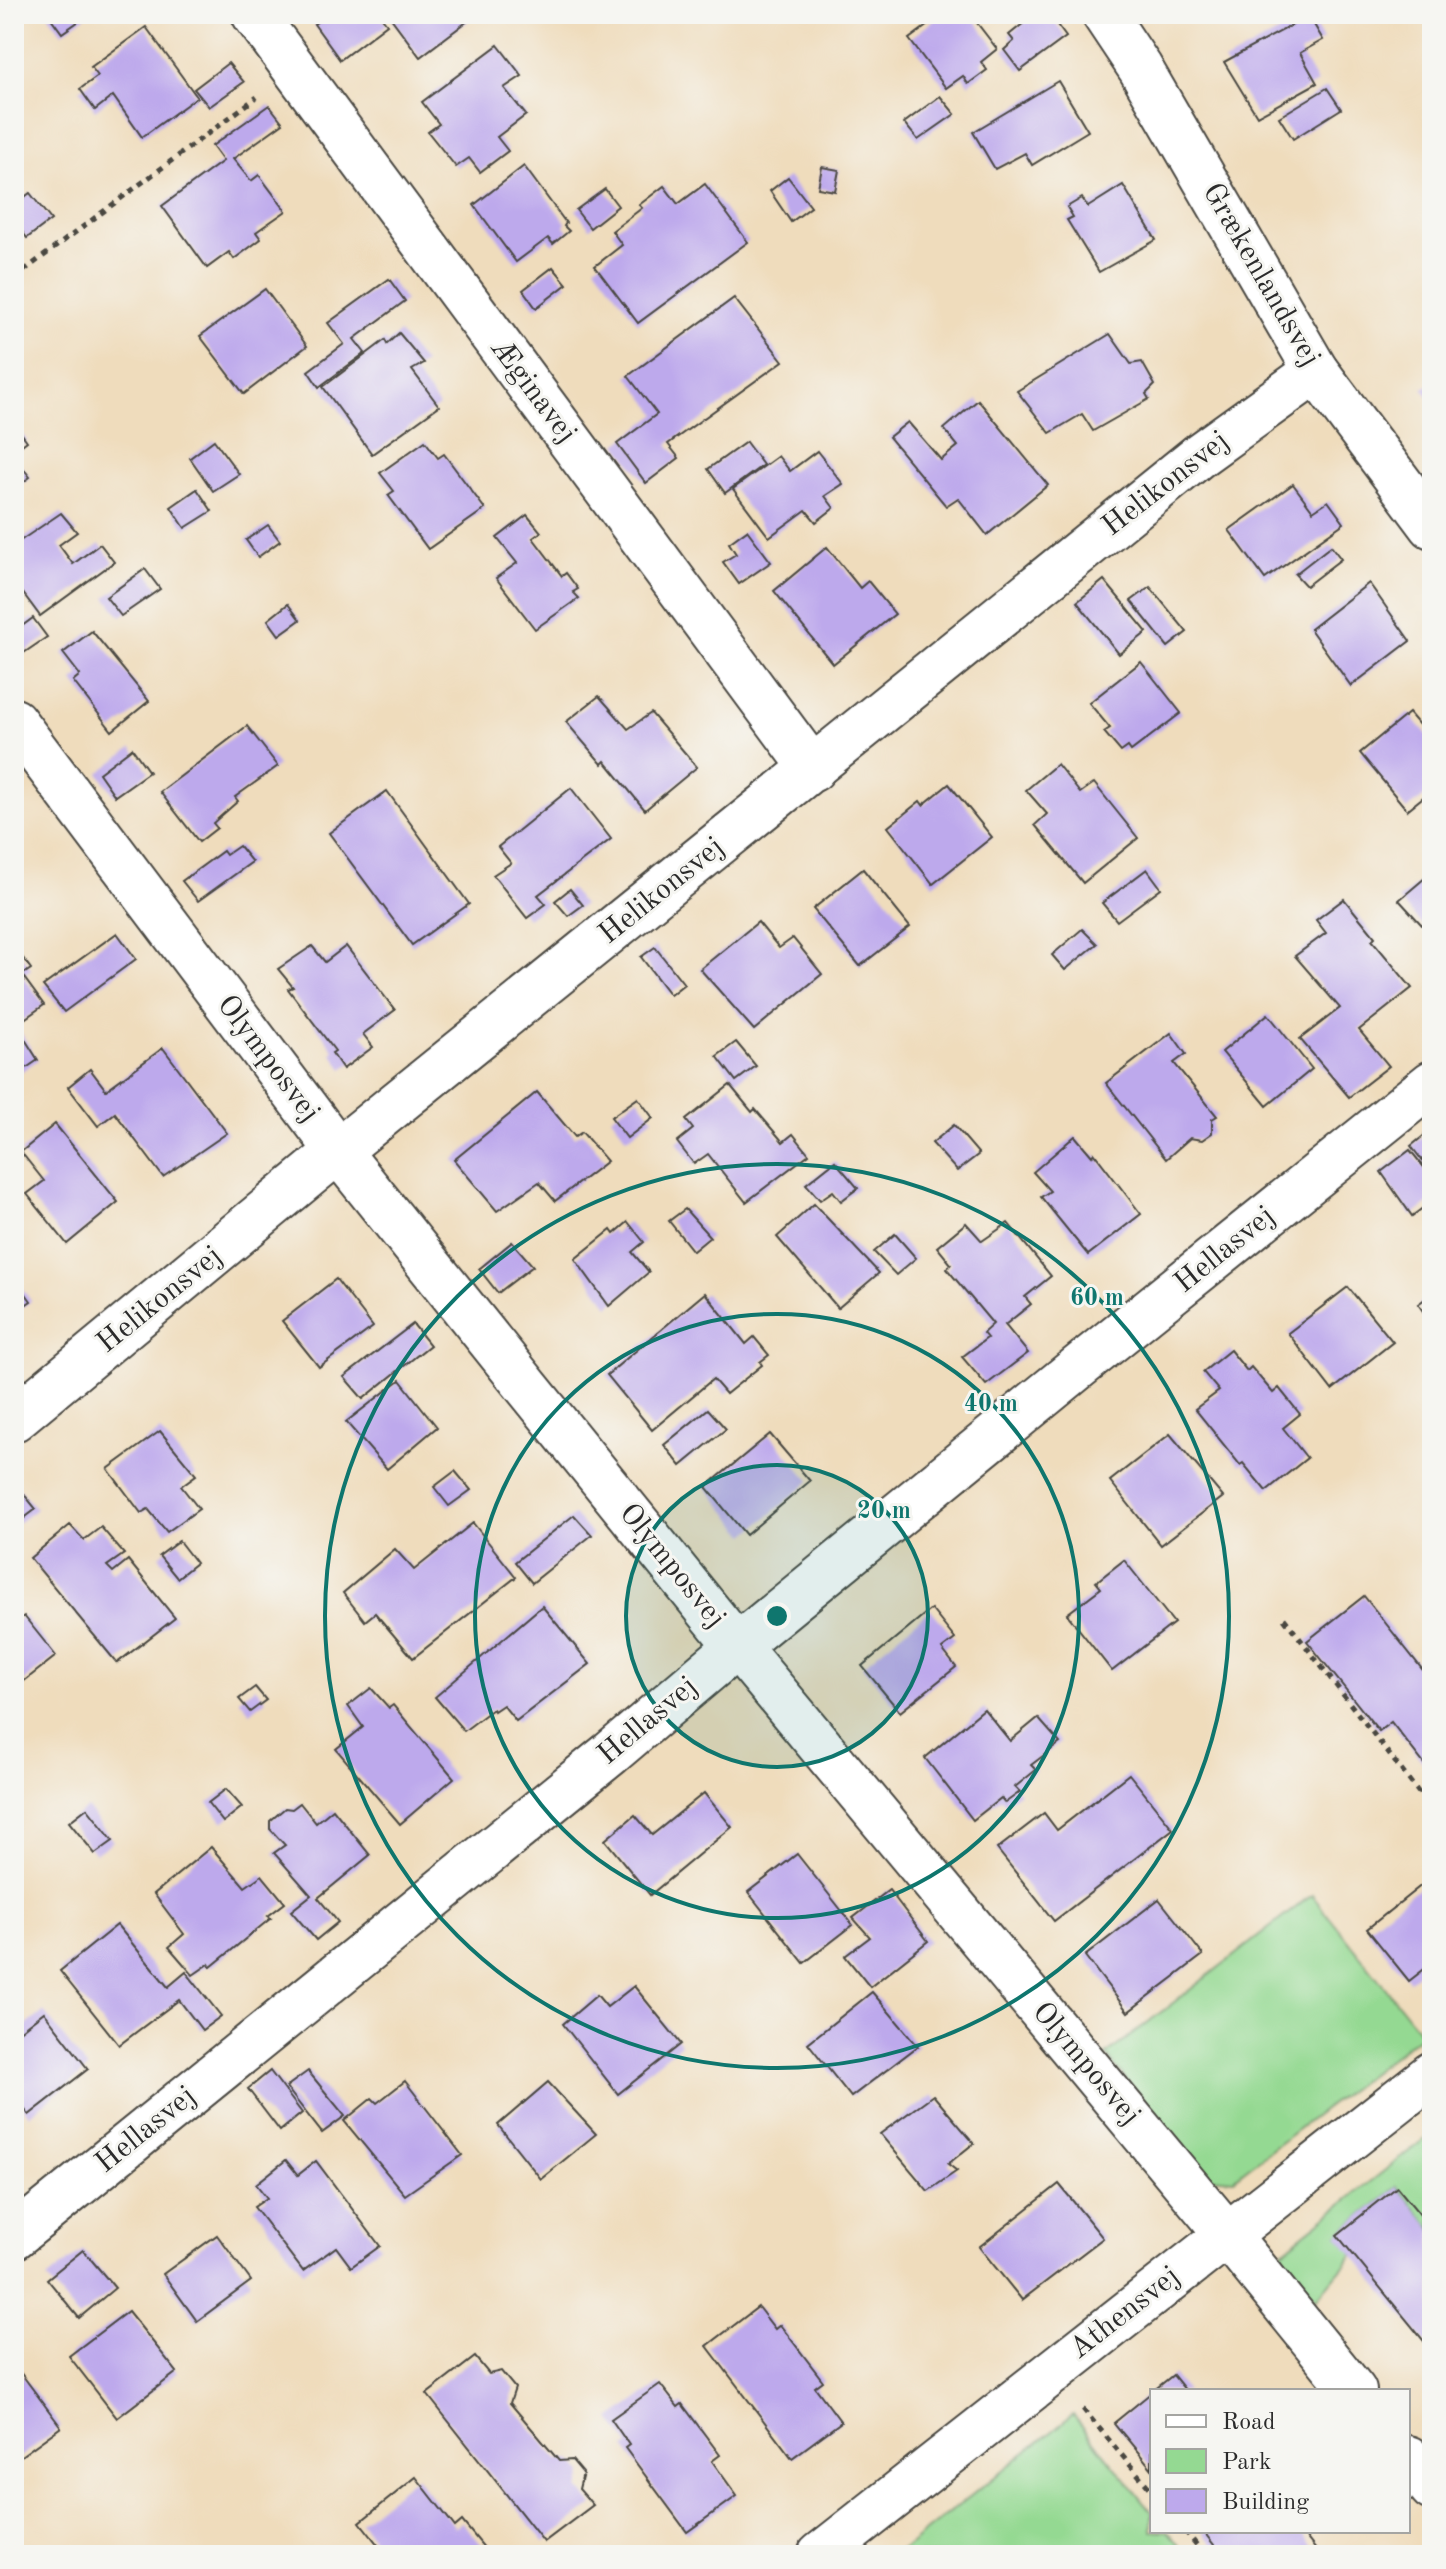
<svg xmlns="http://www.w3.org/2000/svg" width="1446" height="2569" font-family="'Old Standard TT',serif">
	<rect width="100%" height="100%" fill="#f6f6f2"/>
	<filter id="ink" filterUnits="userSpaceOnUse"><feTurbulence type="fractalNoise" baseFrequency=".0125" numOctaves="2"/><feDisplacementMap in="SourceGraphic" scale="16" xChannelSelector="R" yChannelSelector="G"/><feConvolveMatrix kernelMatrix="1 2 1 2 8 2 1 2 1" color-interpolation-filters="sRGB"/></filter>
	<filter id="wash" filterUnits="userSpaceOnUse"><feTurbulence type="fractalNoise" baseFrequency=".006" numOctaves="4" result="noise"/><feDisplacementMap in="SourceGraphic" scale="32" xChannelSelector="R" yChannelSelector="G"/><feGaussianBlur stdDeviation="1.8" result="paint"/><feColorMatrix in="noise" values="0 0 0 0 0 0 0 0 0 0 0 0 0 0 0 0 0 1.4 0 .05"/><feComposite in="paint" operator="in"/></filter>
	<g filter="url(#wash)">
		<rect width="100%" height="100%" fill="#efdcbc"/>
		<g fill="#94d992" stroke="#60825e" stroke-width="2">
			<path d="M1312,1895L1422,2034L1233,2179L1209,2177L1106,2055Z"/>
			<path d="M1432,2133V2229L1397,2187L1338,2235L1354,2254L1316,2299L1279,2254Z"/>
			<path d="M1073,2415L1152,2512V2531H1168L1188,2555H896Z"/>
		</g>
		<g id="blocks">
			<g fill="#bda9ec">
				<path d="M48,14H89L62,33Z"/>
				<path d="M328,14H379L387,24L340,60L314,24Z"/>
				<path d="M388,14H477L420,57Z"/>
				<path d="M943,14H970L997,49L981,62L987,70L968,84L963,76L946,88L909,39Z"/>
				<path d="M1035,14H1049L1066,37L1020,71L1004,50L1014,41L1009,35Z"/>
				<path d="M1309,16L1323,40L1300,53L1317,83L1257,116L1224,62Z"/>
				<path d="M146,27L197,97L142,137L113,96L95,110L80,89L98,76L91,67Z"/>
				<path d="M498,45L522,76L504,88L526,115L497,137L508,151L480,172L469,158L456,167L428,132L439,124L422,102Z"/>
				<path d="M228,63L244,82L209,107L194,89Z"/>
				<path d="M1058,81L1088,131L1032,165L1025,153L995,169L973,132Z"/>
				<path d="M1327,88L1341,109L1293,139L1279,117Z"/>
				<path d="M940,96L955,114L918,140L904,123Z"/>
				<path d="M269,105L283,123L233,159L251,181L259,175L286,211L256,232L261,239L234,259L229,252L207,268L162,206L223,161L212,146Z"/>
				<path d="M524,166L566,223L564,226L569,231L553,244L548,238L516,262L474,205Z"/>
				<path d="M822,167L839,170L835,191L818,188Z"/>
				<path d="M788,177L811,207L791,222L770,191Z"/>
				<path d="M705,184L748,242L638,323L595,266L622,245L612,231L642,208L639,205L664,186L678,204Z"/>
				<path d="M1123,185L1156,240L1099,272L1067,220L1073,217L1067,207L1082,198L1088,207Z"/>
				<path d="M605,189L618,206L590,228L576,210Z"/>
				<path d="M30,193L51,220L27,238L14,221V205Z"/>
				<path d="M553,267L567,284L536,308L523,290Z"/>
				<path d="M389,279L405,301L354,339L365,353L319,387L308,371L344,344L328,323Z"/>
				<path d="M265,289L307,346L244,394L200,336Z"/>
				<path d="M734,298L783,361L668,444L679,458L646,483L617,444L657,414L628,376Z"/>
				<path d="M399,333L424,363L412,370L439,406L372,454L323,387L385,340L387,344Z"/>
				<path d="M1110,334L1131,364L1142,362L1155,385L1146,394L1149,399L1093,431L1082,414L1050,433L1017,391Z"/>
				<path d="M1432,383V401L1423,389Z"/>
				<path d="M978,400L1048,485L987,535L958,498L946,506L889,437L908,422L941,460L958,446L944,429Z"/>
				<path d="M14,423L27,441L14,451Z"/>
				<path d="M214,440L239,474L213,491L190,458Z"/>
				<path d="M425,441L438,458L444,454L485,509L428,549L388,495L394,491L380,473Z"/>
				<path d="M746,442L763,465L725,493L708,469Z"/>
				<path d="M817,451L843,484L825,496L834,508L816,522L806,510L769,537L733,489L778,456L790,471Z"/>
				<path d="M19,463L30,477L14,489V467Z"/>
				<path d="M1293,484L1313,511L1328,501L1344,523L1265,579L1229,530Z"/>
				<path d="M197,489L212,511L185,528L171,507Z"/>
				<path d="M61,513L77,532L59,545L73,564L100,544L114,562L40,616L14,581V533L20,541Z"/>
				<path d="M527,515L541,532L533,538L562,576L566,573L578,589L573,592L579,598L535,629L496,578L517,563L497,538Z"/>
				<path d="M268,525L280,541L258,557L246,540Z"/>
				<path d="M747,530L771,562L739,584L723,562L736,554L729,543Z"/>
				<path d="M1331,546L1341,559L1306,586L1295,574Z"/>
				<path d="M827,547L860,588L868,581L895,614L833,664L774,591Z"/>
				<path d="M145,569L160,589L121,616L106,597Z"/>
				<path d="M1104,580L1147,632L1119,654L1077,602Z"/>
				<path d="M1369,583L1410,641L1351,686L1310,629Z"/>
				<path d="M1150,587L1187,632L1168,647L1131,601Z"/>
				<path d="M288,604L300,620L279,635L268,620Z"/>
				<path d="M33,618L47,637L15,659L14,632Z"/>
				<path d="M92,631L149,701L112,731L73,681L80,675L63,653Z"/>
				<path d="M1141,662L1181,713L1131,751L1128,747L1121,752L1104,732L1110,728L1089,703Z"/>
				<path d="M599,696L628,729L651,713L697,767L645,810L605,761L602,764L566,722Z"/>
				<path d="M1409,713L1432,740V790L1407,810L1360,753Z"/>
				<path d="M247,726L278,766L235,797L238,801L213,823L217,828L199,842L160,792Z"/>
				<path d="M132,748L149,772L115,796L99,773Z"/>
				<path d="M1057,764L1080,793L1094,783L1138,838L1083,883L1035,825L1047,814L1026,790Z"/>
				<path d="M949,784L992,837L933,884L888,827L920,801L923,805Z"/>
				<path d="M571,788L611,839L538,895L546,904L527,918L493,875L511,863L498,847Z"/>
				<path d="M387,791L469,904L412,945L329,833Z"/>
				<path d="M239,846L252,862L198,901L182,881L223,851L226,855Z"/>
				<path d="M863,869L910,927L860,966L813,909Z"/>
				<path d="M1147,869L1161,888L1117,921L1102,903Z"/>
				<path d="M1432,872V916L1422,925L1399,900Z"/>
				<path d="M570,889L583,905L568,916L555,901Z"/>
				<path d="M1344,899L1375,937L1372,940L1412,988L1359,1030L1389,1066L1349,1097L1300,1039L1340,1008L1295,956L1326,933L1316,920Z"/>
				<path d="M758,922L779,948L793,938L822,974L754,1030L700,969Z"/>
				<path d="M1082,929L1097,944L1065,970L1052,955Z"/>
				<path d="M117,933L136,959L64,1012L43,986Z"/>
				<path d="M14,946L31,969L22,975L44,1005L16,1025L38,1060L16,1075Z"/>
				<path d="M312,946L325,962L346,946L395,1010L363,1034L373,1047L343,1069L332,1053L335,1051L288,989L293,987L278,969Z"/>
				<path d="M655,947L684,984L670,995L641,957Z"/>
				<path d="M1268,1014L1312,1069L1267,1106L1222,1052Z"/>
				<path d="M1171,1033L1186,1054L1174,1063L1217,1116L1212,1119V1133L1202,1140L1190,1138L1166,1159L1106,1083Z"/>
				<path d="M736,1042L756,1066L736,1081L717,1056Z"/>
				<path d="M163,1048L227,1133L163,1177L115,1113L98,1126L68,1087L90,1069L106,1090Z"/>
				<path d="M730,1085L752,1112L755,1109L783,1142L793,1134L809,1154L746,1202L708,1154L694,1164L677,1142L693,1129L686,1120Z"/>
				<path d="M537,1092L575,1137L582,1132L607,1161L555,1201L539,1182L497,1211L454,1160Z"/>
				<path d="M638,1098L653,1118L627,1138L611,1117Z"/>
				<path d="M55,1124L118,1202L67,1244L27,1194L44,1181L21,1152Z"/>
				<path d="M954,1125L979,1154L957,1171L932,1143Z"/>
				<path d="M1432,1129V1173L1411,1146Z"/>
				<path d="M1075,1136L1092,1156L1094,1153L1141,1214L1088,1255L1041,1197L1050,1191L1033,1172Z"/>
				<path d="M1410,1150L1432,1177V1201L1412,1216L1381,1172Z"/>
				<path d="M835,1161L858,1188L841,1201L833,1191L820,1200L806,1184Z"/>
				<path d="M814,1204L879,1273L838,1308L777,1237Z"/>
				<path d="M685,1209L710,1237L693,1251L669,1221Z"/>
				<path d="M628,1222L644,1242L632,1252L649,1272L609,1306L575,1259L611,1230L614,1234Z"/>
				<path d="M966,1223L982,1241L1008,1223L1051,1276L1025,1297L1031,1304L1005,1325L1028,1353L986,1385L962,1357L987,1338L983,1333L993,1324L947,1269L951,1264L937,1247Z"/>
				<path d="M895,1234L916,1258L896,1275L874,1252Z"/>
				<path d="M512,1242L533,1266L498,1293L479,1269Z"/>
				<path d="M14,1277L31,1301L14,1313Z"/>
				<path d="M336,1279L373,1327L319,1367L282,1321Z"/>
				<path d="M1348,1287L1393,1342L1332,1390L1288,1333Z"/>
				<path d="M705,1293L746,1344L754,1337L769,1355L760,1362L762,1365L726,1394L713,1379L652,1430L607,1375Z"/>
				<path d="M1432,1294V1324L1418,1304Z"/>
				<path d="M413,1324L430,1345L363,1399L344,1377Z"/>
				<path d="M1230,1350L1247,1371L1251,1367L1273,1393L1279,1388L1300,1414L1283,1428L1307,1458L1266,1491L1243,1463L1240,1465L1195,1409L1219,1391L1203,1372Z"/>
				<path d="M400,1380L437,1427L387,1469L346,1422Z"/>
				<path d="M708,1409L726,1429L681,1466L664,1445Z"/>
				<path d="M160,1431L196,1475L181,1486L199,1509L167,1532L148,1509L141,1513L108,1469Z"/>
				<path d="M770,1434L810,1481L746,1535L706,1487Z"/>
				<path d="M1170,1434L1223,1497L1161,1545L1110,1481Z"/>
				<path d="M455,1471L471,1490L449,1506L434,1487Z"/>
				<path d="M14,1482L36,1509L14,1526Z"/>
				<path d="M574,1515L592,1535L532,1583L515,1562Z"/>
				<path d="M473,1523L516,1577L413,1658L375,1613L365,1621L343,1593L395,1549L414,1570Z"/>
				<path d="M70,1525L84,1540L101,1527L124,1554L107,1566L113,1572L128,1560L175,1618L117,1663L30,1558Z"/>
				<path d="M179,1541L196,1563L177,1578L159,1556Z"/>
				<path d="M1124,1560L1174,1623L1112,1671L1067,1614L1101,1588L1096,1582Z"/>
				<path d="M1364,1596L1426,1674L1432,1669V1774L1391,1722L1379,1731L1307,1641Z"/>
				<path d="M542,1606L590,1664L516,1721L503,1705L494,1711L493,1709L464,1731L435,1697Z"/>
				<path d="M931,1609L955,1639L942,1649L956,1667L900,1712L862,1666Z"/>
				<path d="M24,1616L56,1656L14,1689V1623Z"/>
				<path d="M255,1687L266,1700L250,1712L239,1699Z"/>
				<path d="M371,1688L389,1708L393,1705L454,1778L400,1824L336,1749L363,1727L348,1706Z"/>
				<path d="M984,1709L1010,1741L1038,1718L1060,1743L1031,1765L1036,1770L1015,1787L1020,1792L1005,1803L1001,1798L973,1820L925,1758Z"/>
				<path d="M1129,1774L1173,1829L1054,1921L997,1849L1044,1813L1057,1830Z"/>
				<path d="M226,1789L242,1807L223,1822L208,1803Z"/>
				<path d="M704,1793L732,1827L650,1895L605,1840L635,1815L652,1835Z"/>
				<path d="M300,1803L316,1823L333,1809L370,1855L318,1898L338,1922L316,1940L291,1911L311,1895L274,1853L285,1845L270,1829V1821L285,1808L292,1809Z"/>
				<path d="M87,1808L113,1841L95,1854L69,1822Z"/>
				<path d="M211,1847L245,1887L262,1875L285,1903L268,1916L271,1918L211,1967L209,1964L193,1975L169,1947L184,1934L154,1894Z"/>
				<path d="M797,1854L853,1925L804,1963L748,1892Z"/>
				<path d="M1428,1880L1432,1885V1963L1409,1981L1367,1929Z"/>
				<path d="M889,1890L928,1941L870,1987L845,1956L870,1937L853,1918Z"/>
				<path d="M1159,1899L1203,1955L1128,2012L1085,1956Z"/>
				<path d="M117,1925L168,1987L186,1972L221,2016L202,2030L179,2000L119,2045L60,1971Z"/>
				<path d="M634,1986L681,2044L618,2094L563,2024L597,1995L607,2007Z"/>
				<path d="M872,1992L918,2046L851,2097L808,2043Z"/>
				<path d="M44,2012L88,2069L29,2115L14,2096V2035Z"/>
				<path d="M270,2071L302,2113L280,2131L248,2089Z"/>
				<path d="M308,2071L345,2116L322,2133L286,2087Z"/>
				<path d="M405,2081L462,2155L405,2195L344,2121L372,2098L377,2103Z"/>
				<path d="M548,2082L596,2134L541,2179L498,2125Z"/>
				<path d="M933,2095L974,2143L948,2164L957,2171L928,2191L880,2134Z"/>
				<path d="M286,2160L298,2175L316,2161L380,2246L351,2267L336,2247L303,2271L254,2207L267,2198L256,2184Z"/>
				<path d="M1059,2184L1103,2238L1022,2300L979,2247Z"/>
				<path d="M1397,2187L1432,2229V2351L1337,2235Z"/>
				<path d="M217,2235L251,2281L197,2321L163,2274Z"/>
				<path d="M83,2250L115,2288L79,2318L47,2279Z"/>
				<path d="M758,2307L775,2329L780,2325L823,2381L815,2387L841,2422L792,2458L707,2346Z"/>
				<path d="M128,2311L177,2372L117,2418L69,2356Z"/>
				<path d="M475,2357L489,2374L501,2371L515,2388L510,2403L559,2461L572,2460L583,2473L579,2489L593,2505L544,2542L427,2394Z"/>
				<path d="M14,2364L61,2427L14,2461Z"/>
				<path d="M1173,2375L1186,2391H1153Z"/>
				<path d="M660,2384L678,2407L682,2404L720,2455L712,2461L737,2496L687,2532L625,2448L629,2445L611,2419Z"/>
				<path d="M1152,2392V2469L1114,2423Z"/>
				<path d="M416,2477L455,2527L462,2521L490,2555H386L360,2522Z"/>
				<path d="M1203,2531H1301L1320,2555H1222Z"/>
			</g>
		</g>
	</g>
	<g filter="url(#ink)">
		<use href="#blocks" fill-opacity="0" stroke="#484641" stroke-width="2"/>
		<g fill="none" stroke-linecap="round" stroke-linejoin="round">
			<g stroke="#484641" stroke-width="48">
				<g id="street">
					<path d="M254,14L813,769"/>
					<path d="M1104,14L1140,68L1316,371L1432,526"/>
					<path d="M14,721L338,1151L527,1387L737,1646L1226,2233L1354,2391"/>
					<path d="M14,1419L338,1151L1201,454L1316,371"/>
					<path d="M14,2237L611,1753L737,1646L1075,1370L1432,1083"/>
					<path d="M1408,2458L1432,2488"/>
					<path d="M820,2555L1432,2074"/>
				</g>
			</g>
			<g stroke="#484641" stroke-width="5" stroke-dasharray="6 6" stroke-linecap="butt">
				<path d="M14,278L257,97"/>
				<path d="M1284,1618L1432,1810"/>
				<path d="M1083,2409L1152,2491"/>
				<path d="M1185,2531L1205,2555"/>
			</g>
			<use href="#street" stroke="#fff" stroke-width="44"/>
		</g>
	</g>
	<circle cx="777" cy="1616" r="151" fill="#0f766e" fill-opacity=".12"/>
	<g fill="none" stroke="#0f766e" stroke-width="4">
		<circle cx="777" cy="1616" r="151"/>
		<circle cx="777" cy="1616" r="302"/>
		<circle cx="777" cy="1616" r="452"/>
	</g>
	<g text-anchor="middle" dominant-baseline="central" stroke-width="6" stroke-linejoin="round" paint-order="stroke">
		<g font-size="30" fill="#2b2b2b" stroke="#f6f6f2">
			<text transform="translate(1261 275) rotate(60)">Grækenlandsvej</text>
			<text transform="translate(533 391) rotate(53)">Æginavej</text>
			<text transform="translate(1166 484) rotate(-38)">Helikonsvej</text>
			<text transform="translate(662 891) rotate(-39)">Helikonsvej</text>
			<text transform="translate(268 1059) rotate(53)">Olymposvej</text>
			<text transform="translate(1225 1250) rotate(-39)">Hellasvej</text>
			<text transform="translate(160 1300) rotate(-39)">Helikonsvej</text>
			<text transform="translate(672 1566) rotate(51)">Olymposvej</text>
			<text transform="translate(648 1721) rotate(-40)">Hellasvej</text>
			<text transform="translate(1086 2064) rotate(50)">Olymposvej</text>
			<text transform="translate(146 2130) rotate(-39)">Hellasvej</text>
			<text transform="translate(1125 2313) rotate(-38)">Athensvej</text>
		</g>
	</g>
	<circle cx="777" cy="1616" r="12" fill="#0f766e" stroke="#f6f6f2" stroke-width="4"/>
	<g font-size="24" text-anchor="middle" font-weight="bold" fill="#0f766e" stroke="#f6f6f2" stroke-width="6" stroke-linejoin="round" paint-order="stroke">
		<text x="1097" y="1305">60 m</text>
		<text x="991" y="1411">40 m</text>
		<text x="884" y="1518">20 m</text>
	</g>
	<rect width="1446" height="2569" fill="none" stroke="#f6f6f2" stroke-width="48"/>
	<rect x="1150" y="2389" width="260" height="144" fill="#f6f6f2" stroke="#a5a5a2" stroke-width="2"/>
	<rect x="1166" y="2415" width="40" height="12" fill="#ffffff" stroke="#a5a5a2" stroke-width="2"/>
	<text x="1222" y="2429" font-size="24" fill="#2b2b2b">Road</text>
	<rect x="1166" y="2449" width="40" height="24" fill="#94d992" stroke="#a5a5a2" stroke-width="2"/>
	<text x="1222" y="2469" font-size="24" fill="#2b2b2b">Park</text>
	<rect x="1166" y="2489" width="40" height="24" fill="#bda9ec" stroke="#a5a5a2" stroke-width="2"/>
	<text x="1222" y="2509" font-size="24" fill="#2b2b2b">Building</text>
</svg>
